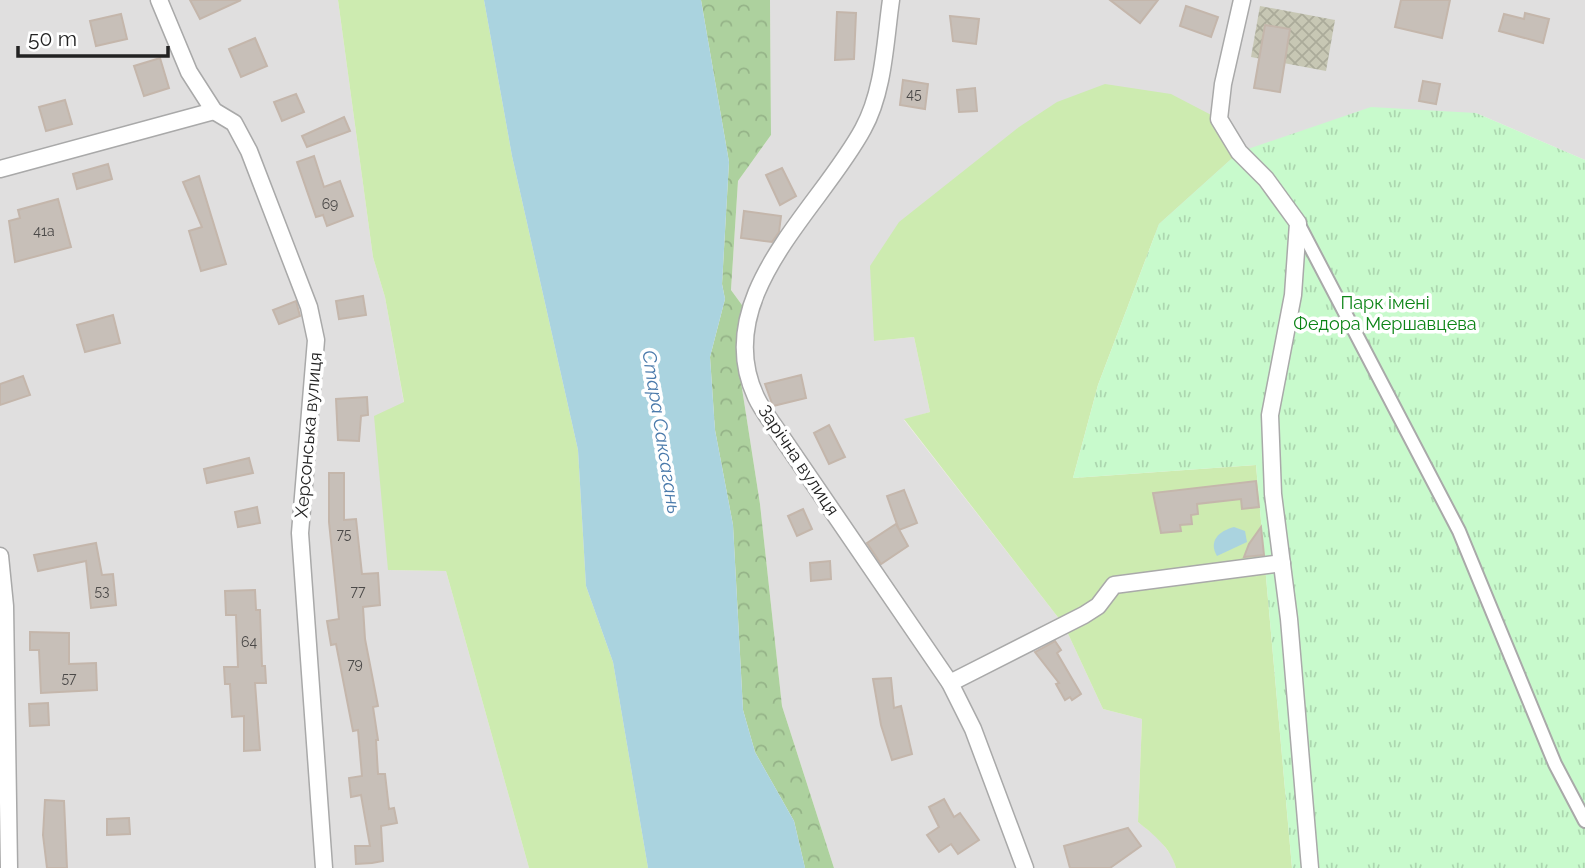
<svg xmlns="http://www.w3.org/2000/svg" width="1585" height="868" font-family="Raleway,sans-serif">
	<defs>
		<pattern id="construction-cross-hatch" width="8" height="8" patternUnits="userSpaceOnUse" patternTransform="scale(1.75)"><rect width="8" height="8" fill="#c7c7b4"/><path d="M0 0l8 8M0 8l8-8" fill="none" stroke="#abab9a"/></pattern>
		<pattern id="forest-crowns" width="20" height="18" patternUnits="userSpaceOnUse" patternTransform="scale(1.75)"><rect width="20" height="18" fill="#add19e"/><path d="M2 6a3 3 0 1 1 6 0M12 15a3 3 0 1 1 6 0" fill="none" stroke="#95b388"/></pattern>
		<pattern id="park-tufts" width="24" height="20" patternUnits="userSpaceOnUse" patternTransform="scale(1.75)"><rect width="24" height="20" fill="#c8facc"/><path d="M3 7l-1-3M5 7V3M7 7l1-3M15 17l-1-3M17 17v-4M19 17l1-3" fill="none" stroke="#acd6af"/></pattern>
	</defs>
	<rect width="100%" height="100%" fill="#f2efe9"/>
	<g fill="#e0dfdf">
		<path d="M0,0H338L373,257L385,297L404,403L388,570L446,571L529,868H0Z"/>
		<path d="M770,0H1585V160L1476,113L874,341L914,337L930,412L904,420L1064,625L1103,709L1142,719L1138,822L1159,839L1173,858L1176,868H834L782,706L760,504L741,382L750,316L731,290L738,181L771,135Z"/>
	</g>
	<path fill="url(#construction-cross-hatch)" d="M1260,6L1335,20L1326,71L1251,57Z"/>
	<g fill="#cdebb0">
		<path d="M338,0H484L512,156L578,450L586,586L613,662L648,868H529L446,571L388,570L374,416L404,402L385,297L373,257Z"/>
		<path d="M1105,84L1171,94L1219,119L1239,152L1159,224L1098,385L1073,478L1256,465L1292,868H1176C1171,848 1154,835 1138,822L1142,719L1103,709L1064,625L904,419L930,412L914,337L874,341L870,266L899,222L1019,127L1057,102Z"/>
	</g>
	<path fill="url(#forest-crowns)" d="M701,0H770L771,135L738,181L731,290L750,316L741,382L760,504L782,706L834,868H805L794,821L755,752L743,710L733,525L715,430L710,357L725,299L722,284L729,162Z"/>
	<path fill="url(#park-tufts)" d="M1371,107L1476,113L1585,160V868H1292L1256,465L1073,478L1098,385L1159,224L1239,152Z"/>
	<g fill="#aad3df">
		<path d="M484,0H701L729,162L722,284L725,299L710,357L715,430L733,525L743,710L755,752L794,821L805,868H648L613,662L586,586L578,450L512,156Z"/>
		<path d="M1234,527L1245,531L1247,542L1217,556C1208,541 1219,531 1234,527Z"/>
	</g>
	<g fill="#c7bfb8" stroke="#c4b6ab" stroke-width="2">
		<path d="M190,0H241L200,19Z"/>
		<path d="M1110,0H1158L1140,23Z"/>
		<path d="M1401,0H1450L1442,38L1395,27Z"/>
		<path d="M1186,6L1218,17L1211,37L1180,26Z"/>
		<path d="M837,12L856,13L854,59L835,60Z"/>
		<path d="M1525,13L1549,19L1543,43L1499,31L1504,14L1524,19Z"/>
		<path d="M121,14L127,39L96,46L90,21Z"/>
		<path d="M950,16L979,19L976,44L953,41Z"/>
		<path d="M1265,25L1290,29L1280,92L1254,88Z"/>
		<path d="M255,38L267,66L241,77L229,49Z"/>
		<path d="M160,58L169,88L144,96L134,66Z"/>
		<path d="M903,80L928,84L925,109L900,105Z"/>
		<path d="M1423,81L1440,84L1436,104L1419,101Z"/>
		<path d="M975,88L977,111L959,112L957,90Z"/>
		<path d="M296,94L304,112L282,121L274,102Z"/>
		<path d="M65,100L72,124L46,131L39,107Z"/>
		<path d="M344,117L350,131L307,147L302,136Z"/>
		<path d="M314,156L324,187L340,181L353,216L327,226L323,215L316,217L297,162Z"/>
		<path d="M108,164L112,179L77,189L73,174Z"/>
		<path d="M782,168L796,196L780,205L766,175Z"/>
		<path d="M199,176L226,264L201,271L189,231L202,227L183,182Z"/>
		<path d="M58,199L71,247L15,262L9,221L20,218L18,210Z"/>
		<path d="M744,211L781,216L779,232L772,242L741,238Z"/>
		<path d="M363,296L366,315L339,319L336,301Z"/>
		<path d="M296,301L300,316L279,324L273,310Z"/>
		<path d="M113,315L120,343L85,352L77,325Z"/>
		<path d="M801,375L806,398L773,406L765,384Z"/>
		<path d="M23,376L30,395L0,405V384Z"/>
		<path d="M367,397L368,415L361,416L359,441L338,440L336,399Z"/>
		<path d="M829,425L845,457L829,464L814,433Z"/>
		<path d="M249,458L253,473L207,483L204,469Z"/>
		<path d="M329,473H344V520L356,519L362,574L378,573L380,605L363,607L365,639L378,706L373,707L378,740H376L378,774H385L389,809L394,808L397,823L381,826L383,861L372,863L356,864L355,846H370L361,795L351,797L349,778L362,776L358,730L353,731L336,644L331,645L327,621L339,619L329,522Z"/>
		<path d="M1256,481L1259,507L1242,509L1241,499L1197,504L1198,514L1191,515L1192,524L1180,525L1181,531L1161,533L1153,493Z"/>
		<path d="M904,490L917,523L899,530L887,496Z"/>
		<path d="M257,507L260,523L238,527L235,512Z"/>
		<path d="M803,509L812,529L797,536L788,516Z"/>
		<path d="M896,524L908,546L881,564L867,543Z"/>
		<path d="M1261,527L1264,555L1244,557L1249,544Z"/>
		<path d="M96,543L102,575L113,574L116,605L91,608L86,561L38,571L34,555Z"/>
		<path d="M830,561L831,579L811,581L810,563Z"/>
		<path d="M255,590L256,610H260L262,666H265L266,683H255L260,750L244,751V716L232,717L230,684H225L224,667H238L236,615H226L225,591Z"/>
		<path d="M30,632L69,633V664L96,663L97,690L41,693L39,650H30Z"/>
		<path d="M1055,641L1061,650L1057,653L1081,694L1072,700L1070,697L1065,700L1056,684L1059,683L1035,652Z"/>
		<path d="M891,678L894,708L901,706L912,754L892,760L881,725L873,679Z"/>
		<path d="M48,703L49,725L30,726L29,704Z"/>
		<path d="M944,799L954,817L960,813L979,840L958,854L951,844L939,852L927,835L939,827L929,807Z"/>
		<path d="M45,800L64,801L67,868H47L43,835Z"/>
		<path d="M129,818L130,834L107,835V819Z"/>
		<path d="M1128,828L1141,846L1110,868H1070L1064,846Z"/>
	</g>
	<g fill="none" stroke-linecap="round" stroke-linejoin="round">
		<g stroke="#a9a9a9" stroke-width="16">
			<path id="pedestrian" d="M1298,223L1459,531L1555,764L1585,821"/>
		</g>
		<g stroke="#a9a9a9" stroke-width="19">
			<g id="minor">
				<path d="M159,0L189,72L214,111L234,123L249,151L309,307L316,340L300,533L324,868"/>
				<path d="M891,0C885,42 884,91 863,129C820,209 709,297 756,397C762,410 771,421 779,433L950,683L973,729L1025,868"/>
				<path d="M1242,0L1223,84L1219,119L1239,152L1266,179L1298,223L1293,295L1270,415L1273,494L1289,619L1310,868"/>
				<path d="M0,169L214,111"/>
				<path d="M0,556L5,606L9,868"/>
				<path d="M950,683L1084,615L1098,606L1114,585L1282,563"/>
			</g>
		</g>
		<use href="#pedestrian" stroke="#fff" stroke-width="12"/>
		<use href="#minor" stroke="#fff" stroke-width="16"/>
	</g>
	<g text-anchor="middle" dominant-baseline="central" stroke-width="7" stroke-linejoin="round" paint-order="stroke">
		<g font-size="14" fill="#4b4948">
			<text x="914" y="94">45</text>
			<text x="330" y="204">69</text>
			<text x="44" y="231">41а</text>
			<text x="344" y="534">75</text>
			<text x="102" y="591">53</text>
			<text x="358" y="591">77</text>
			<text x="249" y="642">64</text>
			<text x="355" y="664">79</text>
			<text x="69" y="678">57</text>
		</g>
		<g font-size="18" fill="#0c8416" stroke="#fff">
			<text x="1385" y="302">Парк імені<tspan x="1385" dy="21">Федора Мершавцева</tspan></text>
		</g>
		<g font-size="18" fill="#222" stroke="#fff">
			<text transform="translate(308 435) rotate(-85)">Херсонська вулиця</text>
			<text transform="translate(799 460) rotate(56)">Зарічна вулиця</text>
		</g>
		<g font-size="19" font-style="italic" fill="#4a7aab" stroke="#fff">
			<text transform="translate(662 432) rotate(81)">Стара Саксагань</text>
		</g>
	</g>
	<path d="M18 46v10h150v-10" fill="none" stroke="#222222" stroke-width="3.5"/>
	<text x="28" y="46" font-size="21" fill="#222222" stroke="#ffffff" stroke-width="5" paint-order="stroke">50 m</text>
</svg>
